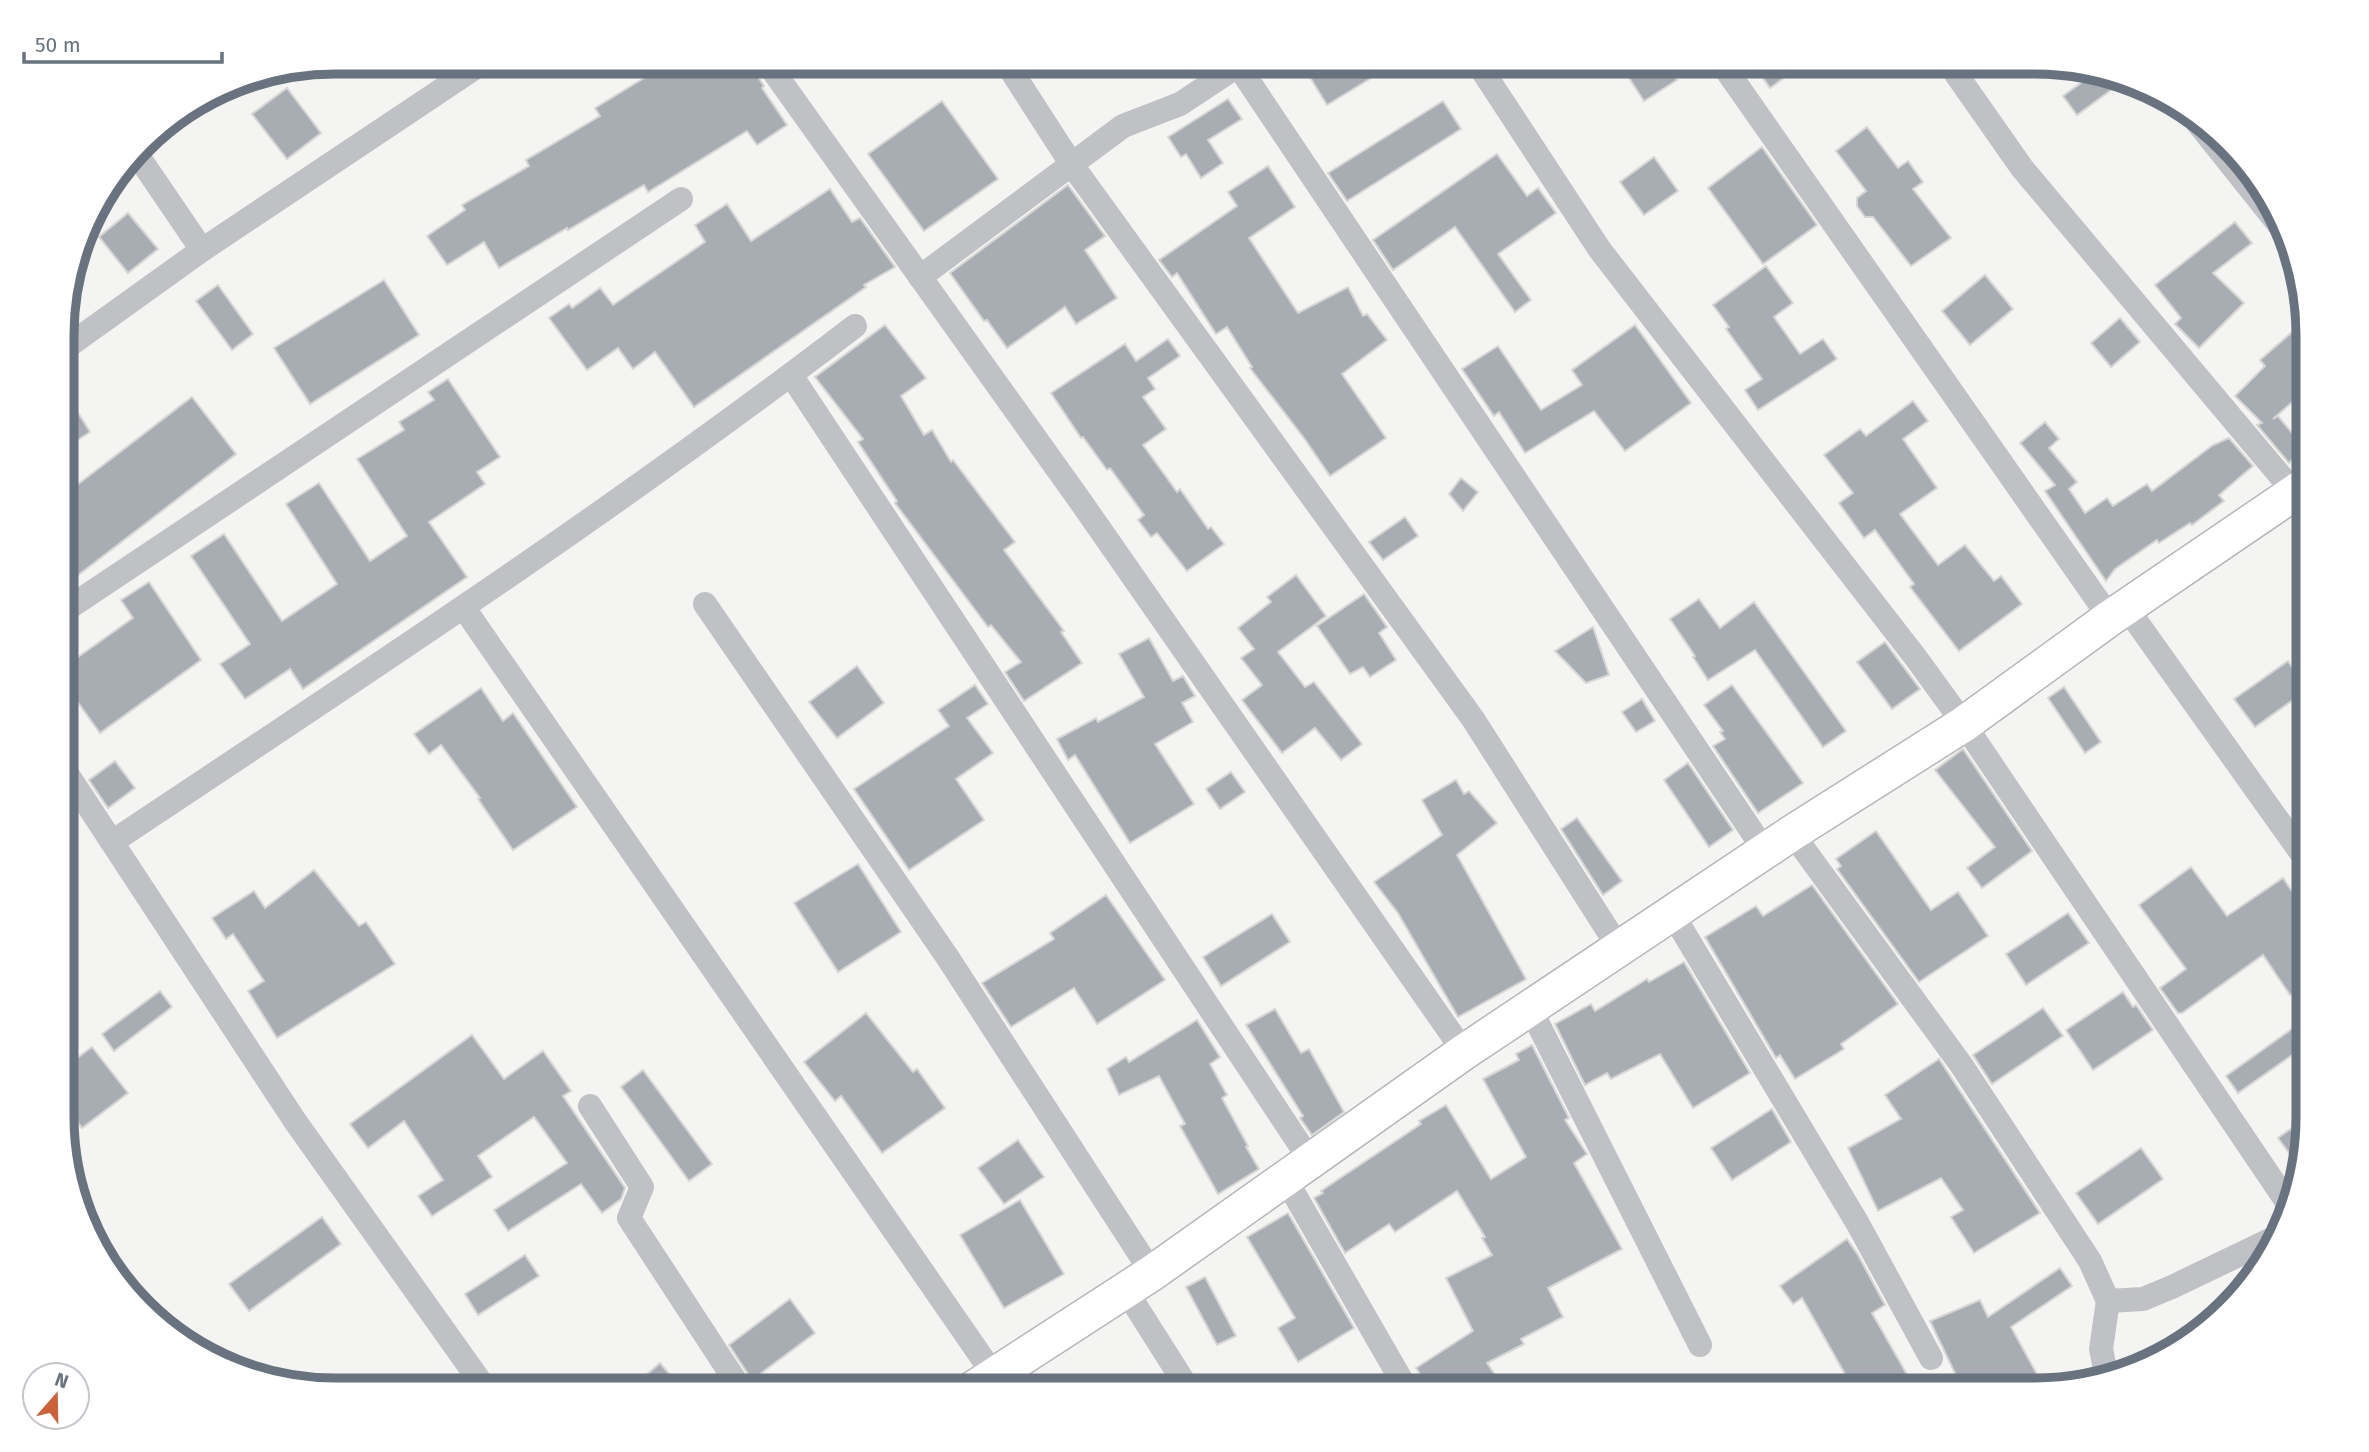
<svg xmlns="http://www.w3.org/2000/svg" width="2369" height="1452" font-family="'Fira Sans',sans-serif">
	<rect width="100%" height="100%" fill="#f4f5f2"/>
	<g fill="#a8adb3" stroke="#d6d6d4" stroke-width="2">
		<path d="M672,61H748L764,86L762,88L787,125L757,145L747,131L648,192L644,185L568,230L567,228L499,268L484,242L447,265L427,236L465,210L462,205L529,166L526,160L600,116L595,108Z"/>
		<path d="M1300,61H1399L1327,105Z"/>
		<path d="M1618,61H1664L1677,80L1644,101Z"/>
		<path d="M1751,61H1807L1770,88Z"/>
		<path d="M2099,70L2126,79L2077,115L2063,96Z"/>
		<path d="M287,88L321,133L287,159L252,114Z"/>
		<path d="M1228,99L1242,119L1208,140L1223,163L1201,178L1186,154L1181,157L1168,137Z"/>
		<path d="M942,101L998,179L924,231L868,154Z"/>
		<path d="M1443,101L1461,129L1347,201L1328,173Z"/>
		<path d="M1867,127L1898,168L1908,161L1923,182L1913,189L1951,238L1911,266L1873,217H1865L1857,206V198L1866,191L1836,151Z"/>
		<path d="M1762,147L1817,225L1763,264L1708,188Z"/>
		<path d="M1497,154L1527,196L1538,188L1556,213L1498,254L1531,300L1515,312L1455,227L1393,270L1373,240Z"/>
		<path d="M1654,157L1678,191L1644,215L1620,182Z"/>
		<path d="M1268,166L1295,207L1249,238L1298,313L1348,287L1363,316L1367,314L1387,340L1342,374L1386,438L1330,476L1304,438L1250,368L1252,367L1227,327L1216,334L1177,273L1172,277L1159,260L1237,206L1228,192Z"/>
		<path d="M1068,185L1105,236L1085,250L1117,298L1076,324L1065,307L1007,348L987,320L984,321L950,273Z"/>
		<path d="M830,189L852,222L860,218L895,267L864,285L866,287L694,407L655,352L633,369L618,348L587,370L549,318L569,304L572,308L600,288L613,305L705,242L695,225L727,204L751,241Z"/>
		<path d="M128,213L158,249L128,273L99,237Z"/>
		<path d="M2235,222L2252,243L2213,273L2244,303L2199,348L2175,324L2181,318L2155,285Z"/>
		<path d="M1766,266L1793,303L1774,317L1800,354L1823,339L1837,359L1758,410L1745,390L1762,379L1726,329L1729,327L1713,305Z"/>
		<path d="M1985,275L2013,309L1970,345L1942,311Z"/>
		<path d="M384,280L419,335L310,404L274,348Z"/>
		<path d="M218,285L253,334L232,350L196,301Z"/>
		<path d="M2120,318L2140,342L2111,367L2091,343Z"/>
		<path d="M2307,319V389L2273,419L2278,416L2305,449L2289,463L2257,425L2262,423L2235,396L2265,366L2260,360Z"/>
		<path d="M885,325L926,378L901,396L924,435L932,430L951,462L953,460L1015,542L1004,550L1064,631L1061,632L1082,663L1024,701L1005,672L1021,662L991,625L988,627L895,503L897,501L858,442L863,439L815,377Z"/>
		<path d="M1635,325L1691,403L1625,451L1594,411L1525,453L1499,412L1494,416L1462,369L1498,346L1541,410L1582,385L1572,370Z"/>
		<path d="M1168,339L1180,356L1148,378L1155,389L1143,397L1166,429L1143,445L1177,492L1180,489L1208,529L1211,527L1224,544L1187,571L1157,533L1151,537L1138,520L1144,515L1110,468L1107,470L1083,437L1081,438L1051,393L1125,344L1136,361Z"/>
		<path d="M448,379L500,457L477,472L485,484L429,522L467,577L303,689L290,669L245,699L220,664L250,644L191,556L224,534L282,621L337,584L286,504L319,483L370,561L407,536L357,459L404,430L399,422L434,400L428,392Z"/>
		<path d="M64,390L90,432L64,449Z"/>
		<path d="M192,397L236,454L64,586V495Z"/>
		<path d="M1913,401L1928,421L1903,439L1937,488L1900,514L1938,565L1965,545L1994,581L2001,576L2022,604L1959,651L1910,587L1914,584L1875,530L1864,538L1839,503L1853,493L1824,455L1860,429L1866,436Z"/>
		<path d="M2045,422L2059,439L2049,448L2077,482L2069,489L2085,513L2107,498L2113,506L2147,484L2152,491L2213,445L2229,438L2253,466L2219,495L2224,501L2192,525L2190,523L2159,543L2157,540L2115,569L2106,581L2045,491L2055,485L2020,443Z"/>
		<path d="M1461,478L1478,492L1463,511L1449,494Z"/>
		<path d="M1405,517L1418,536L1383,560L1369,542Z"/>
		<path d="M1296,575L1326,616L1278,652L1305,687L1314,682L1362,744L1341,760L1315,728L1282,753L1242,700L1262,685L1241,658L1254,649L1238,628L1271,602L1267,597Z"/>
		<path d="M149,582L201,660L100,733L64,683V667L133,618L121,600Z"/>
		<path d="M1364,594L1387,627L1379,633L1396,660L1370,677L1363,667L1350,674L1317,626Z"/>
		<path d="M1699,599L1720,628L1754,602L1846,731L1823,747L1755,650L1708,680L1693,657L1695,656L1670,619Z"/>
		<path d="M1593,627L1609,675L1586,683L1555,651Z"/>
		<path d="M1149,638L1173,681L1183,676L1195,696L1182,703L1193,722L1155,744L1194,804L1130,843L1075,755L1068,760L1057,739L1096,718L1098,722L1144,697L1119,654Z"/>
		<path d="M1885,642L1920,689L1892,709L1857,662Z"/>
		<path d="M2288,661L2307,690L2255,727L2234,699Z"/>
		<path d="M857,666L884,703L837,738L809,702Z"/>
		<path d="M975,685L988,704L967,718L993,753L956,779L984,820L909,870L854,789L949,726L938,710Z"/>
		<path d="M1732,685L1803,783L1758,813L1713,746L1725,739L1720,732L1723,731L1704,705Z"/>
		<path d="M2064,687L2101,742L2085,753L2048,698Z"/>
		<path d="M481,688L503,721L513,713L577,807L513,850L478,799L480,798L441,745L429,754L414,734Z"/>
		<path d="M1642,699L1655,721L1636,732L1622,712Z"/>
		<path d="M1963,749L2032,851L1982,888L1967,868L1995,847L1935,770Z"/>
		<path d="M115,761L135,788L108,808L89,780Z"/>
		<path d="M1688,763L1733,830L1709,847L1664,780Z"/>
		<path d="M1231,772L1245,792L1220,809L1206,789Z"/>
		<path d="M1456,780L1464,794L1469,791L1497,823L1457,855L1526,979L1458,1017L1398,913L1374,882L1442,835L1422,800Z"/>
		<path d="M1577,818L1622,881L1603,895L1561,829Z"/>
		<path d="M1876,831L1931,910L1958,892L1988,936L1919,982L1837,869L1841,866L1836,859Z"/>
		<path d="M858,864L901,932L838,972L794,903Z"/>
		<path d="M2191,867L2227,916L2283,878L2307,914V984L2290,995L2263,955L2182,1013H2178L2160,988L2186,969L2139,905Z"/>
		<path d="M314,870L359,926L366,922L395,964L277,1038L248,991L264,981L233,934L226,939L212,918L254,891L265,908Z"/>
		<path d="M1812,885L1898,1004L1841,1044L1844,1049L1795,1079L1780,1055L1776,1058L1705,937L1756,906L1763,916Z"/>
		<path d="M1106,895L1165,980L1097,1024L1074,988L1011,1027L982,983L1054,939L1050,933Z"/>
		<path d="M2068,913L2089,943L2026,985L2006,954Z"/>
		<path d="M1272,914L1290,942L1221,986L1203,957Z"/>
		<path d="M1684,962L1750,1073L1693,1108L1660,1054L1611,1079L1607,1073L1585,1085L1555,1024L1591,1004L1595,1011L1647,979L1649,982Z"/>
		<path d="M160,991L172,1007L114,1051L102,1034Z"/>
		<path d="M2123,992L2133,1007L2136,1005L2153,1030L2093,1070L2066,1030Z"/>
		<path d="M2043,1008L2063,1036L1992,1084L1973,1055Z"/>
		<path d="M1275,1009L1301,1053L1309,1049L1344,1112L1312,1135L1300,1118L1303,1116L1246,1025Z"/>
		<path d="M866,1013L913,1072L917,1069L945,1108L882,1153L841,1096L835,1101L804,1062Z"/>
		<path d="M1197,1020L1220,1057L1210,1064L1227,1095L1222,1098L1248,1146L1246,1147L1259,1169L1218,1194L1180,1126L1185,1124L1159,1076L1119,1095L1107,1069L1126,1057L1129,1062Z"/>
		<path d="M2292,1029L2305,1046L2238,1093L2226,1076Z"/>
		<path d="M472,1035L504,1079L543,1051L571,1091L563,1096L625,1188L621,1199L602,1213L581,1184L508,1231L494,1210L567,1163L534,1117L478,1156L492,1177L432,1216L418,1196L443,1180L404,1121L368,1148L350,1124Z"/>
		<path d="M1532,1045L1569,1118L1565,1120L1587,1154L1574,1163L1622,1249L1548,1288L1563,1317L1521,1339L1524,1344L1487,1363L1505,1390H1431L1416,1368L1473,1331L1446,1278L1492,1255L1482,1238L1485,1237L1457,1191L1395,1232L1389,1224L1345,1253L1314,1198L1323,1193L1321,1191L1421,1124L1419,1121L1446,1105L1491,1179L1526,1157L1483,1079L1519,1060L1516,1054Z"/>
		<path d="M92,1047L128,1093L82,1128L64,1103V1068Z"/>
		<path d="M1939,1059L2040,1213L1974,1253L1951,1217L1963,1210L1941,1178L1878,1211L1848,1148L1901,1119L1885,1095Z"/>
		<path d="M643,1070L712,1164L689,1181L621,1087Z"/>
		<path d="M1772,1109L1791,1142L1732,1180L1711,1148Z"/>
		<path d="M2307,1117V1135L2298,1165L2278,1138Z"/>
		<path d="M1018,1140L1044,1177L1004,1204L978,1168Z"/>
		<path d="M2141,1148L2163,1179L2098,1224L2076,1193Z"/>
		<path d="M1020,1200L1064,1274L1004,1308L960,1235Z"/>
		<path d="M1288,1213L1354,1328L1298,1362L1278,1328L1295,1318L1247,1237Z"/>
		<path d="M322,1217L341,1244L249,1311L229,1284Z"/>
		<path d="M1847,1239L1858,1255L1885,1305L1872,1313L1909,1378L1886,1390H1854L1802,1298L1793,1304L1780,1286Z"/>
		<path d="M525,1255L539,1276L478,1315L465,1294Z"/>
		<path d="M2060,1268L2072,1286L2011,1327L2038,1376L2012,1390H1963L1930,1321L1980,1300L1988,1317Z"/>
		<path d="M1205,1277L1236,1336L1217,1345L1186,1287Z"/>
		<path d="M790,1299L815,1333L752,1380L729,1345Z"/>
		<path d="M660,1363L684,1391H628Z"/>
	</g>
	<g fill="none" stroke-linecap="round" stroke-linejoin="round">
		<g stroke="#b3b7bb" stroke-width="38">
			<path id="secondary" d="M970,1391L1152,1273L1464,1052L1792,833L1964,724L2110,618L2307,484"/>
		</g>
		<g stroke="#bfc1c5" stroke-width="24">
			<path d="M766,61L1081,502L1464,1052"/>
			<path d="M1005,61L1072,165L1473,719L1619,948"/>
			<path d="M1235,61L1765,851"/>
			<path d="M1476,61L1600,250L1916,658L1964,724L2287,1202"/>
			<path d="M1720,61L2110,618"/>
			<path d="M1947,61L2022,168L2294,492L2307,511"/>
			<path d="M2197,122L2288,236"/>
			<path d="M136,153L202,250"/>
			<path d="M920,277L1123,126L1180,104L1245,61"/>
			<path d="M64,349L202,250L485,61"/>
			<path d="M791,375L1310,1160"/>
			<path d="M705,604L948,958L1152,1273"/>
			<path d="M2126,607L2307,861"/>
			<path d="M464,608L1005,1391"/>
			<path d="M64,611L681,199"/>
			<path d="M64,769L295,1121L487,1391"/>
			<path d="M1792,833L1962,1066L2090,1261L2108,1301L2143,1299L2172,1287L2276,1237"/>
			<path d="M112,842C363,675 615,510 855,326"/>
			<path d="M1672,913L1858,1224L1931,1358"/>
			<path d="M1530,1008L1700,1345"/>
			<path d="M590,1106L642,1187L629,1218L742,1391"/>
			<path d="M1285,1178L1407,1390"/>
			<path d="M1125,1289L1189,1390"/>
			<path d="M2106,1374L2101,1349L2108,1301"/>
		</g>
		<use href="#secondary" stroke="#fff" stroke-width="35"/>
	</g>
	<path d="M0 0H2369V1452H0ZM335 74H2035A261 261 0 0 1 2296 335V1117A261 261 0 0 1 2035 1378H335A261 261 0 0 1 74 1117V335A261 261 0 0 1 335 74Z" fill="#fff" fill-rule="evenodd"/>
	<path fill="none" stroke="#68737f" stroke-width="9" d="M335 74H2035A261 261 0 0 1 2296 335V1117A261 261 0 0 1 2035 1378H335A261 261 0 0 1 74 1117V335A261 261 0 0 1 335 74Z"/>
	<g transform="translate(56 1396) rotate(20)"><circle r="33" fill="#ffffff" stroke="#c3c7cc" stroke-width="2"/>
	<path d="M0-5L12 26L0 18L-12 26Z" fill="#cc623a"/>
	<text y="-10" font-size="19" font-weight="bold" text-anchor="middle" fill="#68737f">N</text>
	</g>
	<path d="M24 52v10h198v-10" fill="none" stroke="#68737f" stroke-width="3.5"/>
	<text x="35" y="52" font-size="21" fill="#68737f" stroke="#ffffff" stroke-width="5" paint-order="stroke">50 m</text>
</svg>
